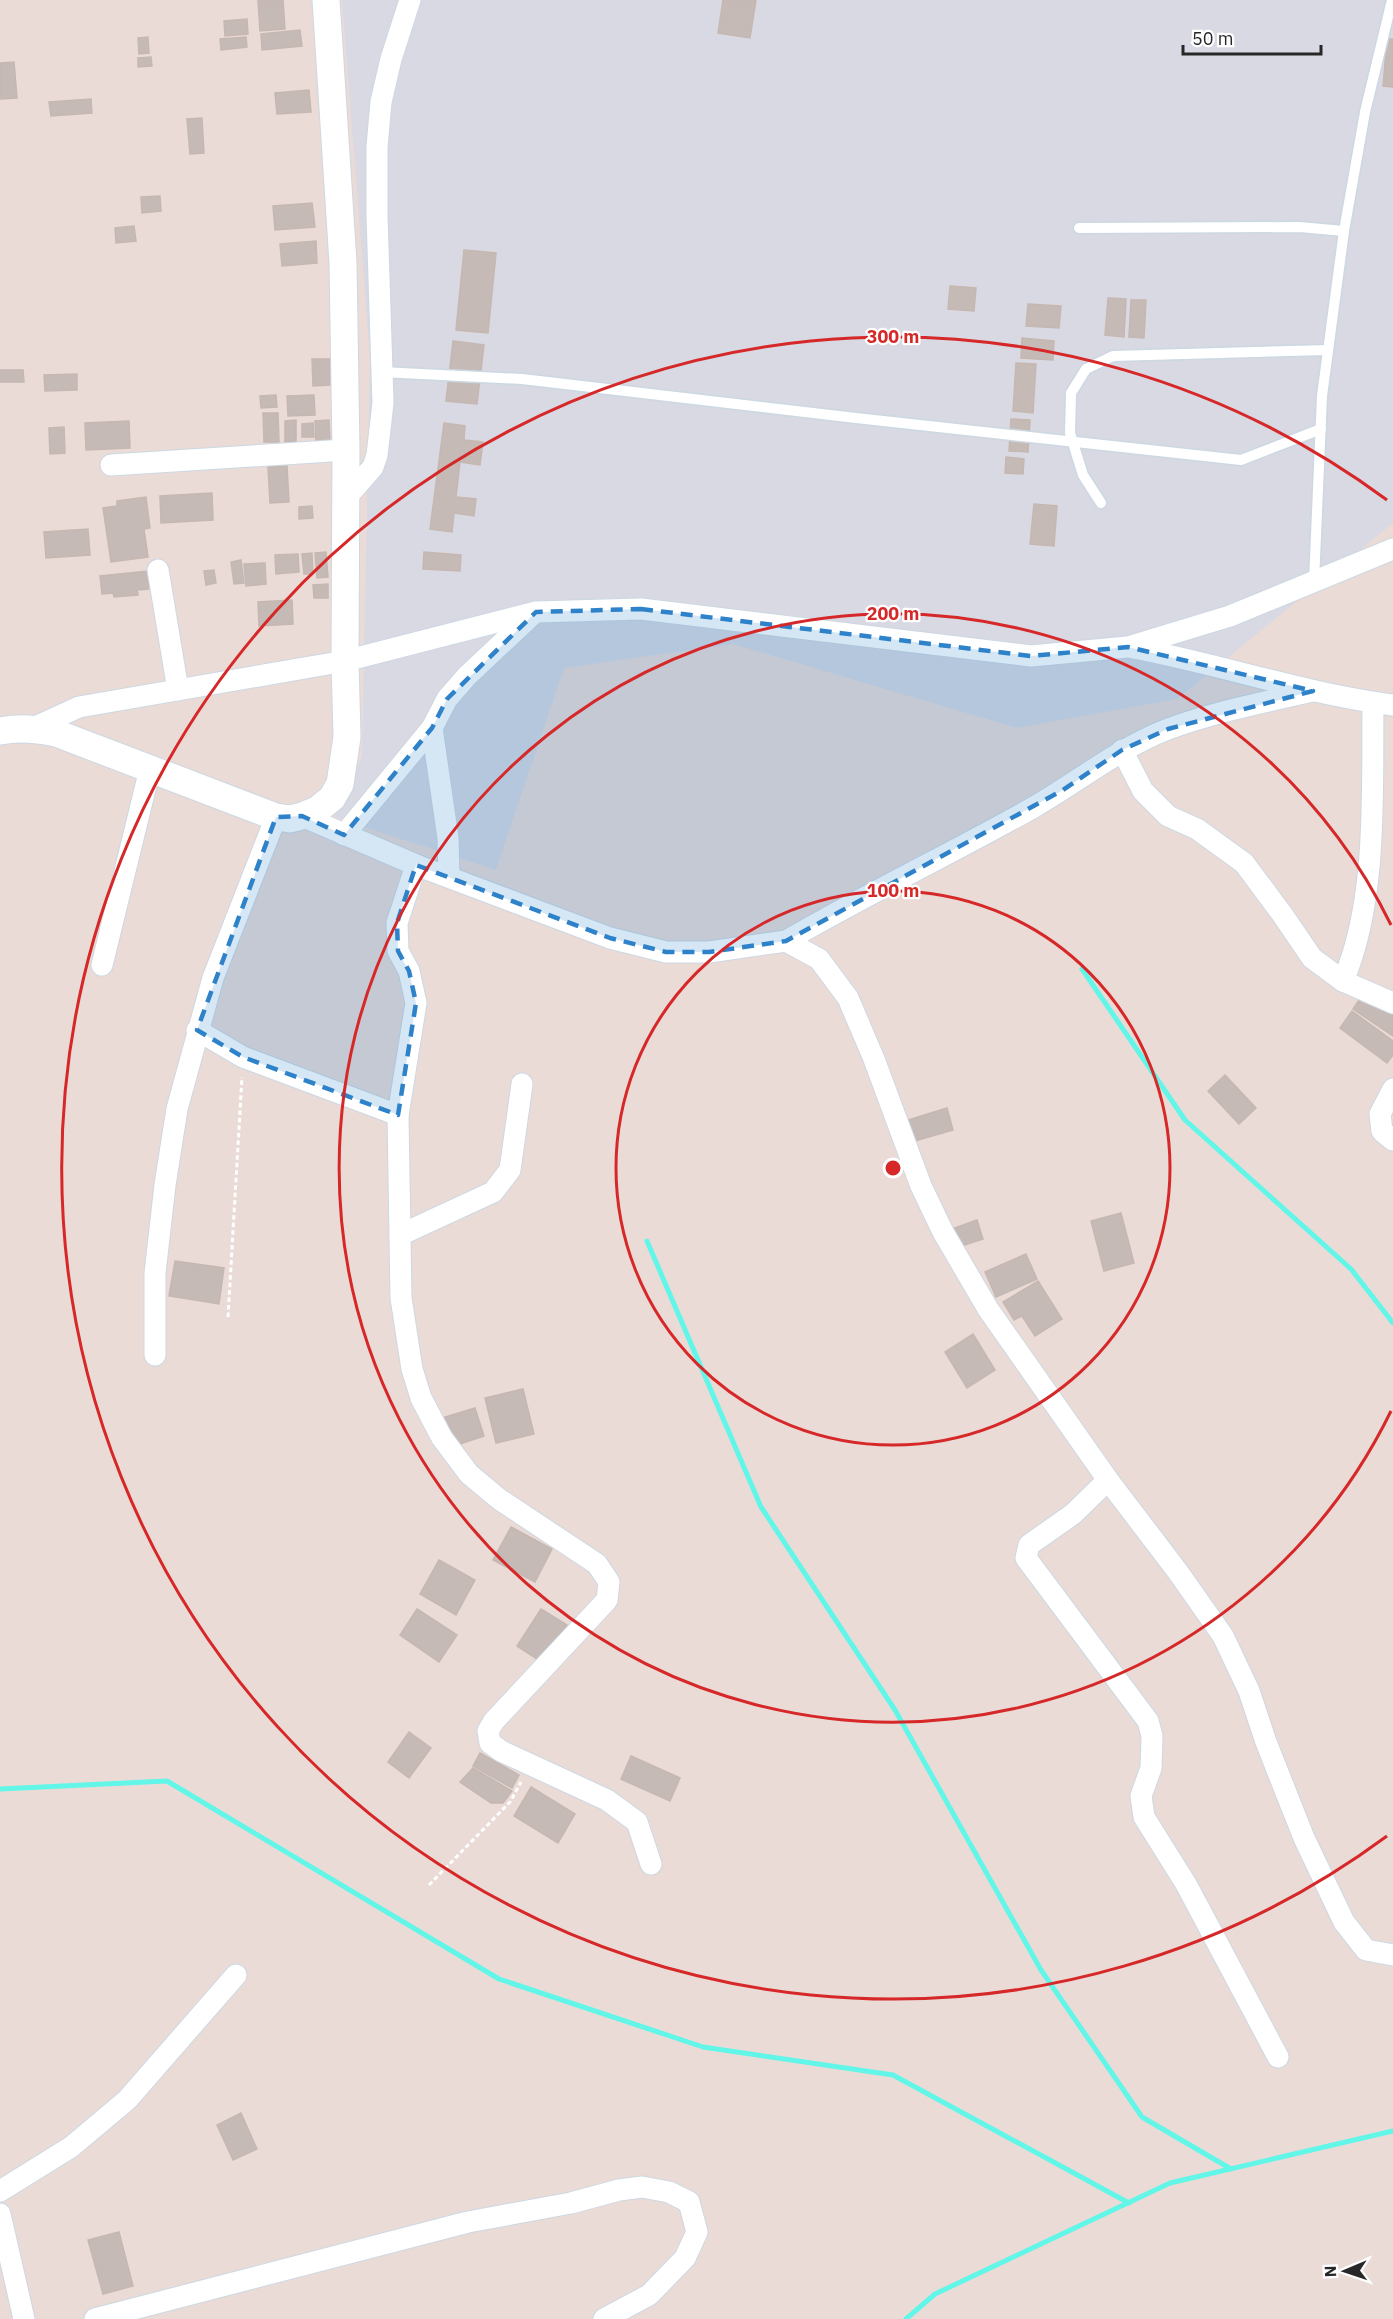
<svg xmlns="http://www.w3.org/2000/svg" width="1393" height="2319" font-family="'IBM Plex Sans',sans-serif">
	<rect width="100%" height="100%" fill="#ebdbd7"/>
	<path fill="#d8d9e2" d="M342,0H1393V523L1177,699L1017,728L733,644L564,668L496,870L334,817L362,756L370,358Z"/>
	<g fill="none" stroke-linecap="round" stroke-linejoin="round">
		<g stroke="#61f6e8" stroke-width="5">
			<path d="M1082,969L1185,1120L1351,1269L1393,1323"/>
			<path d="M647,1241L761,1507L895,1710L1041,1970L1142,2117L1231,2169"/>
			<path d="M0,1789L167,1781L499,1979L703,2047L893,2075L1129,2203"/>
			<path d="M906,2319L935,2294L1170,2183L1393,2131"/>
		</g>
	</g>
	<g fill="#c5bab6" stroke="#c6b7b1" stroke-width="1.5">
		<path d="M258,0H283L285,29L260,31Z"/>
		<path d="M723,0H756L750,38L718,33Z"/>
		<path d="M247,19L248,34L225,36L224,21Z"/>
		<path d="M300,30L302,46L262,50L261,34Z"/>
		<path d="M148,37L149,53L139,54L138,38Z"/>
		<path d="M246,37L247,47L221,50L220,39Z"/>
		<path d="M1387,39H1393V87L1383,86Z"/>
		<path d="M151,57L152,66L138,67V58Z"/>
		<path d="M14,62L17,98L0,99V63Z"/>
		<path d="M309,90L311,112L277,114L275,93Z"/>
		<path d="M91,99L92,113L51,116L49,102Z"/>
		<path d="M202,118L204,153L190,154L187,119Z"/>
		<path d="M160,196L161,211L142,213L141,197Z"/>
		<path d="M312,203L315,227L275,230L273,206Z"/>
		<path d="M134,226L136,241L116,243L115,228Z"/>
		<path d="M316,241L317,263L282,266L280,244Z"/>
		<path d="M464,250L496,253L488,333L456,330Z"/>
		<path d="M950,286L976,288L974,311L948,309Z"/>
		<path d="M1108,298L1126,299L1124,337L1105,335Z"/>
		<path d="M1131,300H1146L1144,338L1129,337Z"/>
		<path d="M1028,304L1061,306L1059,328L1026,326Z"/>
		<path d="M1022,338L1054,341L1053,360L1021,358Z"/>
		<path d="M453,341L484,345L477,404L446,401Z"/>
		<path d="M312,359H330V385L313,386Z"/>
		<path d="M1016,363L1036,364L1033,413L1013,411Z"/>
		<path d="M0,370H23L24,382H0Z"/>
		<path d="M77,374V390L45,391L44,375Z"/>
		<path d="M276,395L277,407L261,408L260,396Z"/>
		<path d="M314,395L315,415L288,416L287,396Z"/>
		<path d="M263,413H278L279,442H264Z"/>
		<path d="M1011,419L1030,420L1028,452L1009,451Z"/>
		<path d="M296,420V441L285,442V421Z"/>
		<path d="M329,420L330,441H316L315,421Z"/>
		<path d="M129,421L130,448L86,450L85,423Z"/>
		<path d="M313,423L314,437H302V424Z"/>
		<path d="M444,423L465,426L464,440L483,442L480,465L460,462L456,497L476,499L474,516L454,513L452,532L430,529Z"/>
		<path d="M64,427L65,453L50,454L49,428Z"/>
		<path d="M1006,457L1024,459L1023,474L1005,473Z"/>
		<path d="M287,466L289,502L270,503L268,467Z"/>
		<path d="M212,493L213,520L161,523L160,496Z"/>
		<path d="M146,497L150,528L144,529L148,557L111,562L103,508L117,506V501Z"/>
		<path d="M1034,504L1057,506L1054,546L1030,544Z"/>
		<path d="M312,506L313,518L299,519V507Z"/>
		<path d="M88,529L90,555L46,558L44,532Z"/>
		<path d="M326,552L328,577L317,578L315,553Z"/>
		<path d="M424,552L461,555L460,571L423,569Z"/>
		<path d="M312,553L313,574H304L302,554Z"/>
		<path d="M298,554L299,572L276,574L275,555Z"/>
		<path d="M241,560L244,583L234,584L231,562Z"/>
		<path d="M265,563L266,584L246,586L244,564Z"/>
		<path d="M214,570L216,583L206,585L204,571Z"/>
		<path d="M148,571L149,589L137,590L138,595L114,597L113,593L102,594L100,576Z"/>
		<path d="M328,584V598H314L313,585Z"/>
		<path d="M292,600L293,624L259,626L258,602Z"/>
		<path d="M1365,991L1393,1010V1036L1353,1009Z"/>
		<path d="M1352,1011L1393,1041V1055L1387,1063L1340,1028Z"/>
		<path d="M1225,1075L1256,1108L1239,1124L1208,1091Z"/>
		<path d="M947,1108L953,1130L911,1142L905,1121Z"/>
		<path d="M1121,1213L1134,1263L1104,1271L1091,1221Z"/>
		<path d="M977,1220L983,1239L958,1247L952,1229Z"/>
		<path d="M1026,1254L1037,1279L996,1297L985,1272Z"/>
		<path d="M175,1261L224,1268L219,1304L169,1296Z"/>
		<path d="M1038,1281L1062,1319L1035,1336L1022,1316L1014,1320L1003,1302Z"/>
		<path d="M973,1334L995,1370L967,1388L945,1352Z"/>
		<path d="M523,1389L534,1434L496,1443L485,1398Z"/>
		<path d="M475,1408L484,1436L451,1447L442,1418Z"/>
		<path d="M511,1527L552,1549L535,1582L493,1560Z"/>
		<path d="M439,1560L475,1580L456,1615L420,1594Z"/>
		<path d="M417,1609L457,1635L439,1662L400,1635Z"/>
		<path d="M541,1609L567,1625L543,1663L517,1646Z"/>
		<path d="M409,1732L431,1748L409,1778L388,1762Z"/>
		<path d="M480,1753L519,1775L512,1788L473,1766Z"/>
		<path d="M631,1756L680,1778L670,1801L621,1779Z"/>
		<path d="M473,1768L512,1791L503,1803H491L460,1782Z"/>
		<path d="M531,1787L575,1814L558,1843L514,1816Z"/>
		<path d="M241,2113L257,2149L233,2160L217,2125Z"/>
		<path d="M119,2232L133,2286L103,2294L88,2240Z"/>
	</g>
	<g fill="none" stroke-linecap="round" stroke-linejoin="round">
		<g stroke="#ccd8e2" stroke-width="13">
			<g id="service">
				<path d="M1079,228L1299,227L1344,231"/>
				<path d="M382,372L522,379L856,418L1241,460L1321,429"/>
				<path d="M1101,503L1083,475L1070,433L1071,393L1086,369L1113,356L1328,350"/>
				<path d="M1314,582L1322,396L1344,231L1365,112L1392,0"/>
			</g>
		</g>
		<g stroke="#ccd8e2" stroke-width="23">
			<g id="minor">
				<path d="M111,465L346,450"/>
				<path d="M345,499L373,467L377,455L383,403L377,216V147L381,102L391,59L410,0"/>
				<path d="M158,570L178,690"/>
				<path d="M1133,648C1220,664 1305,694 1393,705"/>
				<path d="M432,728L448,838L449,876"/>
				<path d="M31,729L79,707L345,661L536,612L641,609L1031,656L1128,647L1230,616L1393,549"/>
				<path d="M1122,750L1143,791L1168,816L1197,829L1244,863L1282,914L1312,958L1343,981L1393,1003"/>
				<path d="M302,816L416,865L610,938L666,952H709L786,941L819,959L848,998L874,1059L921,1186L943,1232L988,1309L1108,1480L1178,1572L1223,1636L1249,1691L1266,1742L1304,1838L1344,1922L1366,1950L1393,1955"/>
				<path d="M344,835L432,728L447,699L467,676L533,614"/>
				<path d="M416,865L397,923L398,951L409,971L416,1003L398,1115L401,1298L412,1369L421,1398L442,1438L469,1474L499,1499L597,1564L609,1582L607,1600L494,1721L488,1731L490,1743L501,1751L607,1800L637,1822L651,1864"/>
				<path d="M786,941C867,894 952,853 1034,807C1079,781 1119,748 1168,729C1214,712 1265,702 1313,691"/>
				<path d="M102,965L150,769"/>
				<path d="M1343,981C1378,900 1372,790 1373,703"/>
				<path d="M197,1030L243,1057L398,1115"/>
				<path d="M1393,1089L1380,1114L1382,1131L1393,1140"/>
				<path d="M400,1235L493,1192L510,1170L522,1084"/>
				<path d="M155,1355V1273L165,1185L177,1109L213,978L276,817"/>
				<path d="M1108,1480L1073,1514L1029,1545L1026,1558L1148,1721L1152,1736L1151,1768L1141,1796L1144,1817L1186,1884L1278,2057"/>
				<path d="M0,2191L71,2147L127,2100L236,1975"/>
				<path d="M0,2214L24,2319"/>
				<path d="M95,2319L468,2222L571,2203L619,2190L642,2187L669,2192L689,2202L697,2232L685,2258L649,2295L604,2319"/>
			</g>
		</g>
		<g stroke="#ccd8e2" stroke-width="29">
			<path id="tertiary" d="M0,731C20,727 37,729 56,733L276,817L290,819L302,816L317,810L332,798L340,784L347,737L345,661L346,450L343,263L326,0"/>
		</g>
		<g stroke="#fff" stroke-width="3" stroke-dasharray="4.5 3" stroke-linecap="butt">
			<path d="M228,1317L242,1077"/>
			<path d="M429,1885L510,1802L521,1782"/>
		</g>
		<use href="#service" stroke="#fff" stroke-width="10"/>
		<use href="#minor" stroke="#fff" stroke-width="21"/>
		<use href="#tertiary" stroke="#fff" stroke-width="27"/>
	</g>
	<path fill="#2e82c9" fill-opacity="0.2" stroke="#2e82c9" stroke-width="4.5" stroke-dasharray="12 8" stroke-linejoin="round" d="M641,609L1031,656L1128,647L1313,691L1168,729L1122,750L1063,790L786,941L709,952H666L610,938L416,865L397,923L398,951L409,971L416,1003L398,1115L243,1057L197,1030L276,817L302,816L344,835L432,728L447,699L536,612Z"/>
	<g fill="none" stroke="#d62828" stroke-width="3">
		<circle cx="893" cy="1168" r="277"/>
		<path d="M1391 1411A554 554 0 1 1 1391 925"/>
		<path d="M1387 1836A831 831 0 1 1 1387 500"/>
	</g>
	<circle cx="893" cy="1168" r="9" fill="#d62828" stroke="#fff" stroke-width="3"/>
	<g font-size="18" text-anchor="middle" font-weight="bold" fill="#d62828" stroke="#fff" stroke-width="4.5" stroke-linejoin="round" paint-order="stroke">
		<text x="893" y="343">300 m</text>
		<text x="893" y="620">200 m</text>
		<text x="893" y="897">100 m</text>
	</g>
	<g transform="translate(1345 2271) rotate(268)" stroke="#ffffff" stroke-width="4.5" paint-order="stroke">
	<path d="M0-4.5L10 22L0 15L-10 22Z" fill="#272727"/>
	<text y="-9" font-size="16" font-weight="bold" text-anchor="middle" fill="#272727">N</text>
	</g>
	<path d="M1183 45v9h138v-9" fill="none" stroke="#272727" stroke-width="3"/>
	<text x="1192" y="45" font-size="18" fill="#272727" stroke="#ffffff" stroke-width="4.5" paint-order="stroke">50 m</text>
</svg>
